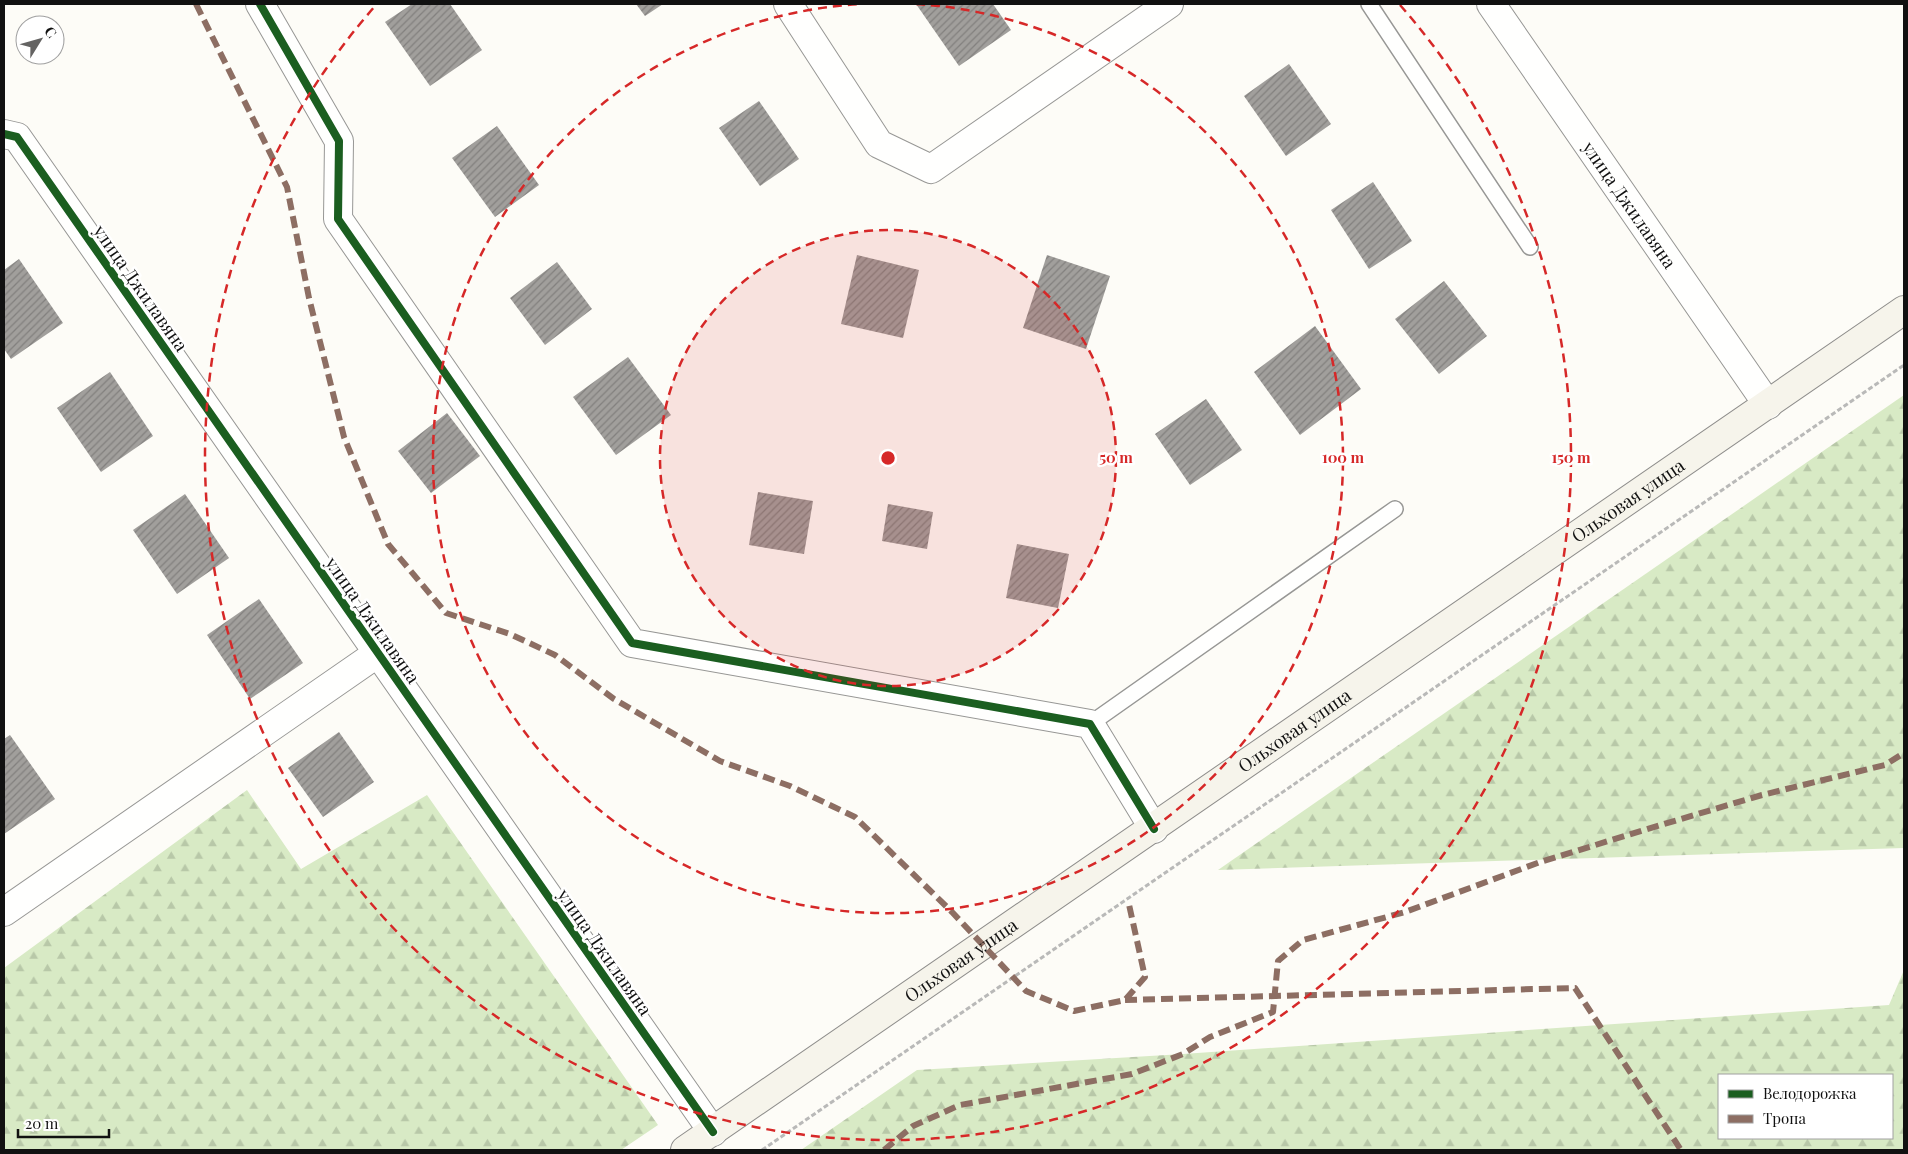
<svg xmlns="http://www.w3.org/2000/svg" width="1908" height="1154" font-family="'Playfair Display',serif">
	<defs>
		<pattern id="forest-firs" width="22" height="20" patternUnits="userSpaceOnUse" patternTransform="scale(1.25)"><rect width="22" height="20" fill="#d8eac5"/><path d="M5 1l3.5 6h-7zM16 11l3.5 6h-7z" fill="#b8c8a8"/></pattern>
		<pattern id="building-hatch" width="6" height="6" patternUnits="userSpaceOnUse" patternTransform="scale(1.25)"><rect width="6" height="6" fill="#a19f9c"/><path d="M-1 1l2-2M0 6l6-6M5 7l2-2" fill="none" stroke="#82807e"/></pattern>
	</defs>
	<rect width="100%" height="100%" fill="#fdfcf7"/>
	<g fill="url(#forest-firs)" fill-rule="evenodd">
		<path d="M1904,395V848L1218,870Z"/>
		<path d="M247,790L301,869L427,795L658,1125L621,1150H4V968Z"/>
		<path d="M1904,970V1150H801L917,1070L1183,1054L1889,1005ZM1719,1075H1892V1138H1719Z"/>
	</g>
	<g fill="url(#building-hatch)">
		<path d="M412,4H450L482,50L430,86L385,22Z"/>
		<path d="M636,4H663L645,16Z"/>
		<path d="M916,4H993L1011,30L959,66Z"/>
		<path d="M1289,64L1331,124L1286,156L1244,96Z"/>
		<path d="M759,101L799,159L760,186L719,128Z"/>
		<path d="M497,126L539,185L495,217L452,158Z"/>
		<path d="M1373,182L1412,241L1369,269L1331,210Z"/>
		<path d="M857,255L919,270L903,338L841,324Z"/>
		<path d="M1047,255L1110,276L1086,349L1023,328Z"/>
		<path d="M19,259L63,323L11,359L4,349V270Z"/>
		<path d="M557,262L592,309L545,345L510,298Z"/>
		<path d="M1444,281L1487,336L1439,374L1395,319Z"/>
		<path d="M1315,326L1361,389L1300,435L1254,372Z"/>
		<path d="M628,357L671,415L616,455L573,397Z"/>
		<path d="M110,372L153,436L101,472L57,408Z"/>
		<path d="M1206,399L1242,450L1190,485L1155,434Z"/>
		<path d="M447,413L480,456L431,493L398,451Z"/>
		<path d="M758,492L813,501L804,554L749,545Z"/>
		<path d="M185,494L229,558L177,594L133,530Z"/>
		<path d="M888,504L933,512L927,549L882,541Z"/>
		<path d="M1017,544L1069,554L1058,608L1006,598Z"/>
		<path d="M259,599L303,663L250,699L207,635Z"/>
		<path d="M339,732L374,782L323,817L288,768Z"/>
		<path d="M10,735L55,799L4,834V739Z"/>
	</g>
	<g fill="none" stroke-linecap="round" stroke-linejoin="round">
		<g stroke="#979795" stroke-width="18">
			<g id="service">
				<path d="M1369,4L1530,247"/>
				<path d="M1090,724L1395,509"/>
			</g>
		</g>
		<g stroke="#979795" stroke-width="30">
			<g id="minor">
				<path d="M260,4L339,141L338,219L632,643L1090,724L1154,829"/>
				<path d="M788,4L879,144L931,169L1169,4"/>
				<path id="s1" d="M1491,4L1768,405"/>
				<path d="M4,134L17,137L713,1132"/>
				<path d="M4,912L378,653"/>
			</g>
		</g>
		<g stroke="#8e8d8b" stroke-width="30">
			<g id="secondary">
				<path id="s2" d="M685,1150L1904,310"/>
			</g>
		</g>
		<path stroke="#b9b9b8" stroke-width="3" stroke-dasharray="5 2.5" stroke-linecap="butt" d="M762,1150L1904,365"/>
		<use href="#service" stroke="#fffffe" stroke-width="15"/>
		<use href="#minor" stroke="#fffffe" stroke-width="28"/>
		<use href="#secondary" stroke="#f6f4eb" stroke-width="28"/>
		<g stroke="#8d6e63" stroke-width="6" stroke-dasharray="12 6" stroke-linecap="butt">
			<path d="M196,4L287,187L309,298L344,437L388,544L446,613L510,634L555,655L614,699L720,761L790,786L855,817L952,912L1026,991L1074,1011L1125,1000L1145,977L1128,900"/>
			<path d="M1125,1000L1575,988L1681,1150"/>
			<path d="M884,1150L913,1126L960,1105L1132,1074L1183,1054L1210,1037L1273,1012L1278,961L1303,940L1405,912L1540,862L1664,824L1762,795L1885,765L1904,753"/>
		</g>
		<g stroke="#fff" stroke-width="11">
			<g id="cycleway">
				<path d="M260,4L339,141L338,219L632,643L1090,724L1154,829"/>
				<path d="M4,134L17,137L713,1132"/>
			</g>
		</g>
		<use href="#cycleway" stroke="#1b5e20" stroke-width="8"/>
	</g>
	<circle cx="888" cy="458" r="228" fill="#d62828" fill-opacity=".12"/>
	<g fill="none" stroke="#d62828" stroke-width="2.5" stroke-dasharray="9 6">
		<circle cx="888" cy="458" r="228"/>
		<path d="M916 4A455 455 0 1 1 860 4"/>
		<path d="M1400 5A683 683 0 1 1 376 5"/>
	</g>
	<g text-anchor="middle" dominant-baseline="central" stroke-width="5" stroke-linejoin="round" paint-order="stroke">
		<g font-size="18" fill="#111" stroke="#fff">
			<text stroke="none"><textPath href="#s1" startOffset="244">улица Джилавяна</textPath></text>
			<text transform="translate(141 288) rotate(55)">улица Джилавяна</text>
			<text stroke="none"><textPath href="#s2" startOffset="1145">Ольховая улица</textPath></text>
			<text transform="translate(373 620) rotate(55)">улица Джилавяна</text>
			<text stroke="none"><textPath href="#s2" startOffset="740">Ольховая улица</textPath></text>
			<text transform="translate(605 952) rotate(55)">улица Джилавяна</text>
			<text stroke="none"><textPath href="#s2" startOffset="335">Ольховая улица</textPath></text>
		</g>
	</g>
	<circle cx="888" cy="458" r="8" fill="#d62828" stroke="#fff" stroke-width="2.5"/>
	<g font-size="15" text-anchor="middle" font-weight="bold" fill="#d62828" stroke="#fff" stroke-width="5" stroke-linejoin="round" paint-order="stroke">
		<text x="1116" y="463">50 m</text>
		<text x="1343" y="463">100 m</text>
		<text x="1571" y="463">150 m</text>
	</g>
	<rect width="1908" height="1154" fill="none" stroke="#111111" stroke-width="10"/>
	<rect x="1718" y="1074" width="175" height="65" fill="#ffffff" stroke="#a0a0a0"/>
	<rect x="1728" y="1090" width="25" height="8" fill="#1b5e20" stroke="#a0a0a0"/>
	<text x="1763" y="1099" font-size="15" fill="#111111">Велодорожка</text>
	<rect x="1728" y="1115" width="25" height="8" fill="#8d6e63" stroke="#a0a0a0"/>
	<text x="1763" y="1124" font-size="15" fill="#111111">Тропа</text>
	<g transform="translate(40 40) rotate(53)"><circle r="24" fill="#ffffff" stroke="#a0a0a0"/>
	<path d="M0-4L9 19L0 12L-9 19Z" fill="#646362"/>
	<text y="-8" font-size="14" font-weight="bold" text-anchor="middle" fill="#111111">С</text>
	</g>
	<path d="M18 1129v8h91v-8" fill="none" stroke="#111111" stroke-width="2.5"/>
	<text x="25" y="1129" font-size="15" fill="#111111" stroke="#ffffff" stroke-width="4" paint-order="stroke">20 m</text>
</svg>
